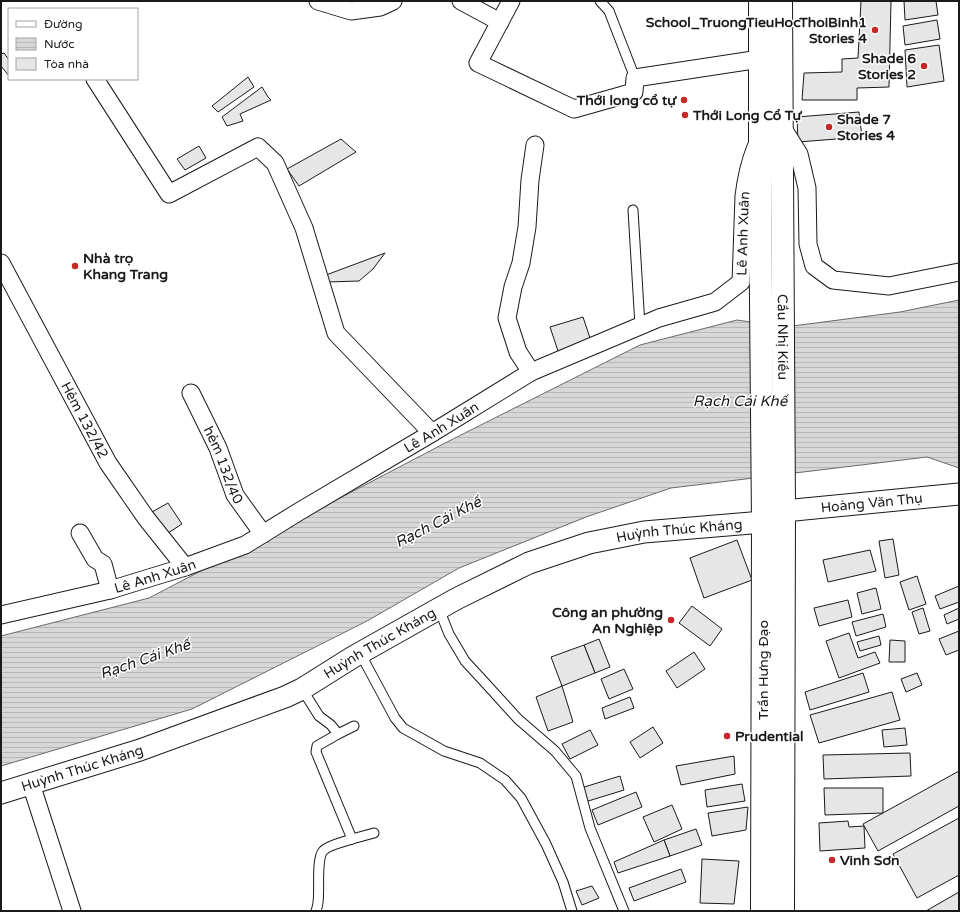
<svg xmlns="http://www.w3.org/2000/svg" width="960" height="912" font-family="'Varela Round',sans-serif">
	<defs>
		<pattern id="water-rules" width="6" height="5" patternUnits="userSpaceOnUse"><rect width="6" height="5" fill="#d7d7d7"/><path d="M0 2.5h6" fill="none" stroke="#b8b8b8"/></pattern>
	</defs>
	<rect width="100%" height="100%" fill="#fff"/>
	<path fill="url(#water-rules)" stroke="#6a6a6a" d="M959,300V468L927,457L671,488L586,517L459,568L367,621L192,709L1,766V636L149,598L449,441L640,345L737,320L785,327L900,312Z"/>
	<g fill="#e6e6e6" stroke="#1a1a1a">
		<path d="M861,1H891L889,87L857,88V100H802L804,73L842,72V59L858,58Z"/>
		<path d="M904,1H936L938,15L905,20Z"/>
		<path d="M937,20L940,39L905,45L903,26Z"/>
		<path d="M939,45L944,81L907,87L905,50Z"/>
		<path d="M4,53L9,60V76L1,66V54Z"/>
		<path d="M248,77L254,87L218,112L212,106Z"/>
		<path d="M262,87L268,97L271,100L240,114L243,121L227,126L222,117Z"/>
		<path d="M859,112L862,137L798,142L797,117Z"/>
		<path d="M341,139L356,152L299,186L287,169Z"/>
		<path d="M199,146L206,158L185,170L177,159Z"/>
		<path d="M385,253L373,269L359,281L327,282L326,275Z"/>
		<path d="M583,317L591,341L558,351L550,327Z"/>
		<path d="M168,503L182,524L168,533L152,512Z"/>
		<path d="M893,539L899,575L885,578L879,541Z"/>
		<path d="M737,540L752,580L704,598L690,558Z"/>
		<path d="M870,550L876,571L828,582L823,560Z"/>
		<path d="M917,576L926,604L909,610L900,582Z"/>
		<path d="M959,586V602L940,609L935,596Z"/>
		<path d="M876,588L881,609L862,614L857,593Z"/>
		<path d="M848,600L852,617L819,626L814,608Z"/>
		<path d="M692,606L722,629L710,646L679,623Z"/>
		<path d="M923,608L930,631L919,634L912,612Z"/>
		<path d="M959,608V619L947,624L944,615Z"/>
		<path d="M883,614L886,627L856,636L852,622Z"/>
		<path d="M959,631V650L946,655L939,639Z"/>
		<path d="M849,633L858,658L875,652L880,663L839,678L826,641Z"/>
		<path d="M879,636L881,645L860,651L857,642Z"/>
		<path d="M599,639L610,667L595,673L584,645Z"/>
		<path d="M890,640L905,641V662H889Z"/>
		<path d="M584,645L595,673L562,686L551,657Z"/>
		<path d="M694,652L705,669L677,688L666,671Z"/>
		<path d="M624,669L633,689L609,699L601,679Z"/>
		<path d="M863,673L869,692L810,710L805,692Z"/>
		<path d="M917,673L922,685L906,692L901,679Z"/>
		<path d="M562,686L573,722L548,731L536,697Z"/>
		<path d="M892,692L900,720L819,743L810,715Z"/>
		<path d="M630,697L634,708L605,719L602,708Z"/>
		<path d="M653,727L663,743L640,758L630,742Z"/>
		<path d="M905,728L907,745L884,747L882,730Z"/>
		<path d="M590,730L598,745L570,759L562,744Z"/>
		<path d="M910,753L911,776L824,779L823,755Z"/>
		<path d="M734,756L735,774L681,785L676,766Z"/>
		<path d="M959,771V806L878,851L863,824Z"/>
		<path d="M620,776L624,790L585,802L581,788Z"/>
		<path d="M742,784L745,801L707,807L705,790Z"/>
		<path d="M824,788H883V813L825,815Z"/>
		<path d="M636,792L642,807L598,825L592,810Z"/>
		<path d="M672,805L682,829L654,842L643,817Z"/>
		<path d="M748,807L746,830L712,836L708,813Z"/>
		<path d="M959,818V875L917,898L893,854Z"/>
		<path d="M848,821L849,827L864,826L865,848L820,851L819,823Z"/>
		<path d="M696,829L702,845L670,856L664,840Z"/>
		<path d="M664,840L670,856L618,873L614,862Z"/>
		<path d="M702,859L739,861L734,904L700,903Z"/>
		<path d="M681,869L686,882L634,901L629,888Z"/>
		<path d="M592,886L599,898L582,905L576,891Z"/>
		<path d="M959,892V911H926Z"/>
	</g>
	<g fill="none" stroke-linecap="round" stroke-linejoin="round">
		<g stroke="#1a1a1a" stroke-width="11">
			<g id="service">
				<path d="M600,1L609,11L635,78"/>
				<path d="M633,210L640,326"/>
				<path d="M439,609L449,634L465,661L488,686L518,719L555,751L576,776L590,828L624,911"/>
				<path d="M360,653L395,718L403,728L444,751L480,763L505,780L521,798L546,844L563,882L572,911"/>
				<path d="M302,689L319,716L331,725L338,734L317,746L316,752L352,839C344,842 328,845 323,851C316,859 320,891 318,902C318,905 317,908 316,911"/>
				<path d="M338,734L354,726"/>
				<path d="M352,839L374,833"/>
			</g>
		</g>
		<g stroke="#1a1a1a" stroke-width="19">
			<g id="minor">
				<path d="M318,1L351,11L380,7L393,1"/>
				<path d="M461,1L500,22"/>
				<path d="M511,1L478,63L574,109L634,92L635,78L760,59"/>
				<path d="M95,79L169,194L258,147L275,163L304,228L336,333L432,433"/>
				<path d="M782,127L799,154L807,188L808,244L814,266L833,280L889,286L959,272"/>
				<path id="s1" d="M1,263L108,463L146,518L185,567"/>
				<path d="M531,372L518,352L507,318L513,287L521,263L527,227L530,180L535,145"/>
				<path id="s2" d="M191,393L218,448L235,495L263,534"/>
				<path d="M80,533L95,559L103,564L110,590"/>
				<path id="s3" d="M1,615L110,590L185,567L245,545L300,511L432,433L531,372L659,318L715,302L741,282L744,196C746,179 750,162 756,147"/>
				<path d="M31,784L72,911"/>
			</g>
		</g>
		<g stroke="#1a1a1a" stroke-width="23">
			<g id="tertiary">
				<path id="s4" d="M784,511L959,494"/>
				<path id="s5" d="M1,793L140,750L285,697L302,689L353,657L456,599L529,563L589,543L644,532L763,522"/>
			</g>
		</g>
		<g stroke="#1a1a1a" stroke-width="24">
			<g id="trunk">
				<path d="M760,1V189L763,522L762,911"/>
				<path id="s6" d="M781,1L784,511L783,911"/>
			</g>
		</g>
		<use href="#service" stroke="#fff" stroke-width="9"/>
		<use href="#minor" stroke="#fff" stroke-width="17"/>
		<use href="#tertiary" stroke="#fff" stroke-width="21"/>
		<use href="#trunk" stroke="#fff" stroke-width="22"/>
	</g>
	<g fill="#c62828" stroke="#fff" stroke-width="1.5">
		<circle cx="875" cy="30" r="4"/>
		<circle cx="924" cy="66" r="4"/>
		<circle cx="684" cy="100" r="4"/>
		<circle cx="685" cy="115" r="4"/>
		<circle cx="829" cy="127" r="4"/>
		<circle cx="75" cy="266" r="4"/>
		<circle cx="671" cy="620" r="4"/>
		<circle cx="727" cy="736" r="4"/>
		<circle cx="832" cy="860" r="4"/>
	</g>
	<g text-anchor="middle" dominant-baseline="central" stroke-width="3" stroke-linejoin="round" paint-order="stroke">
		<g font-size="14" font-weight="bold" fill="#1a1a1a" stroke="#fff" text-anchor="start">
			<text x="867" y="22" text-anchor="end">School_TruongTieuHocThoiBinh1<tspan x="867" dy="16">Stories 4</tspan></text>
			<text x="916" y="58" text-anchor="end">Shade 6<tspan x="916" dy="16">Stories 2</tspan></text>
			<text x="676" y="100" text-anchor="end">Thới long cổ tự</text>
			<text x="693" y="115">Thới Long Cổ Tự</text>
			<text x="837" y="119">Shade 7<tspan x="837" dy="16">Stories 4</tspan></text>
			<text x="83" y="258">Nhà trọ<tspan x="83" dy="16">Khang Trang</tspan></text>
			<text x="663" y="612" text-anchor="end">Công an phường<tspan x="663" dy="16">An Nghiệp</tspan></text>
			<text x="735" y="736">Prudential</text>
			<text x="840" y="860">Vinh Sơn</text>
		</g>
		<g font-size="14" fill="#1a1a1a" stroke="#fff">
			<text stroke="none"><textPath href="#s3" startOffset="867">Lê Anh Xuân</textPath></text>
			<text stroke="none"><textPath href="#s6" startOffset="336">Cầu Nhị Kiều</textPath></text>
			<text stroke="none"><textPath href="#s1" startOffset="178">Hẻm 132/42</textPath></text>
			<text stroke="none"><textPath href="#s3" startOffset="483">Lê Anh Xuân</textPath></text>
			<text stroke="none"><textPath href="#s2" startOffset="79">hẻm 132/40</textPath></text>
			<text stroke="none"><textPath href="#s4" startOffset="88">Hoàng Văn Thụ</textPath></text>
			<text stroke="none"><textPath href="#s5" startOffset="733">Huỳnh Thúc Kháng</textPath></text>
			<text stroke="none"><textPath href="#s3" startOffset="159">Lê Anh Xuân</textPath></text>
			<text stroke="none"><textPath href="#s5" startOffset="409">Huỳnh Thúc Kháng</textPath></text>
			<text transform="translate(763 670) rotate(-90)">Trần Hưng Đạo</text>
			<text stroke="none"><textPath href="#s5" startOffset="85">Huỳnh Thúc Kháng</textPath></text>
		</g>
		<g font-size="15" font-style="italic" fill="#1a1a1a" stroke="#fff">
			<text x="740" y="401">Rạch Cái Khế</text>
			<text transform="translate(438 522) rotate(-27)">Rạch Cái Khế</text>
			<text transform="translate(145 659) rotate(-19)">Rạch Cái Khế</text>
		</g>
	</g>
	<rect width="960" height="912" fill="none" stroke="#1a1a1a" stroke-width="4"/>
	<rect x="8" y="8" width="130" height="72" fill="#ffffff" stroke="#a3a3a3"/>
	<rect x="16" y="21" width="20" height="6" fill="#ffffff" stroke="#a3a3a3"/>
	<text x="44" y="28" font-size="12" fill="#1a1a1a">Đường</text>
	<rect x="16" y="38" width="20" height="12" fill="url(#water-rules)" stroke="#a3a3a3"/>
	<text x="44" y="48" font-size="12" fill="#1a1a1a">Nước</text>
	<rect x="16" y="58" width="20" height="12" fill="#e6e6e6" stroke="#a3a3a3"/>
	<text x="44" y="68" font-size="12" fill="#1a1a1a">Tòa nhà</text>
</svg>
